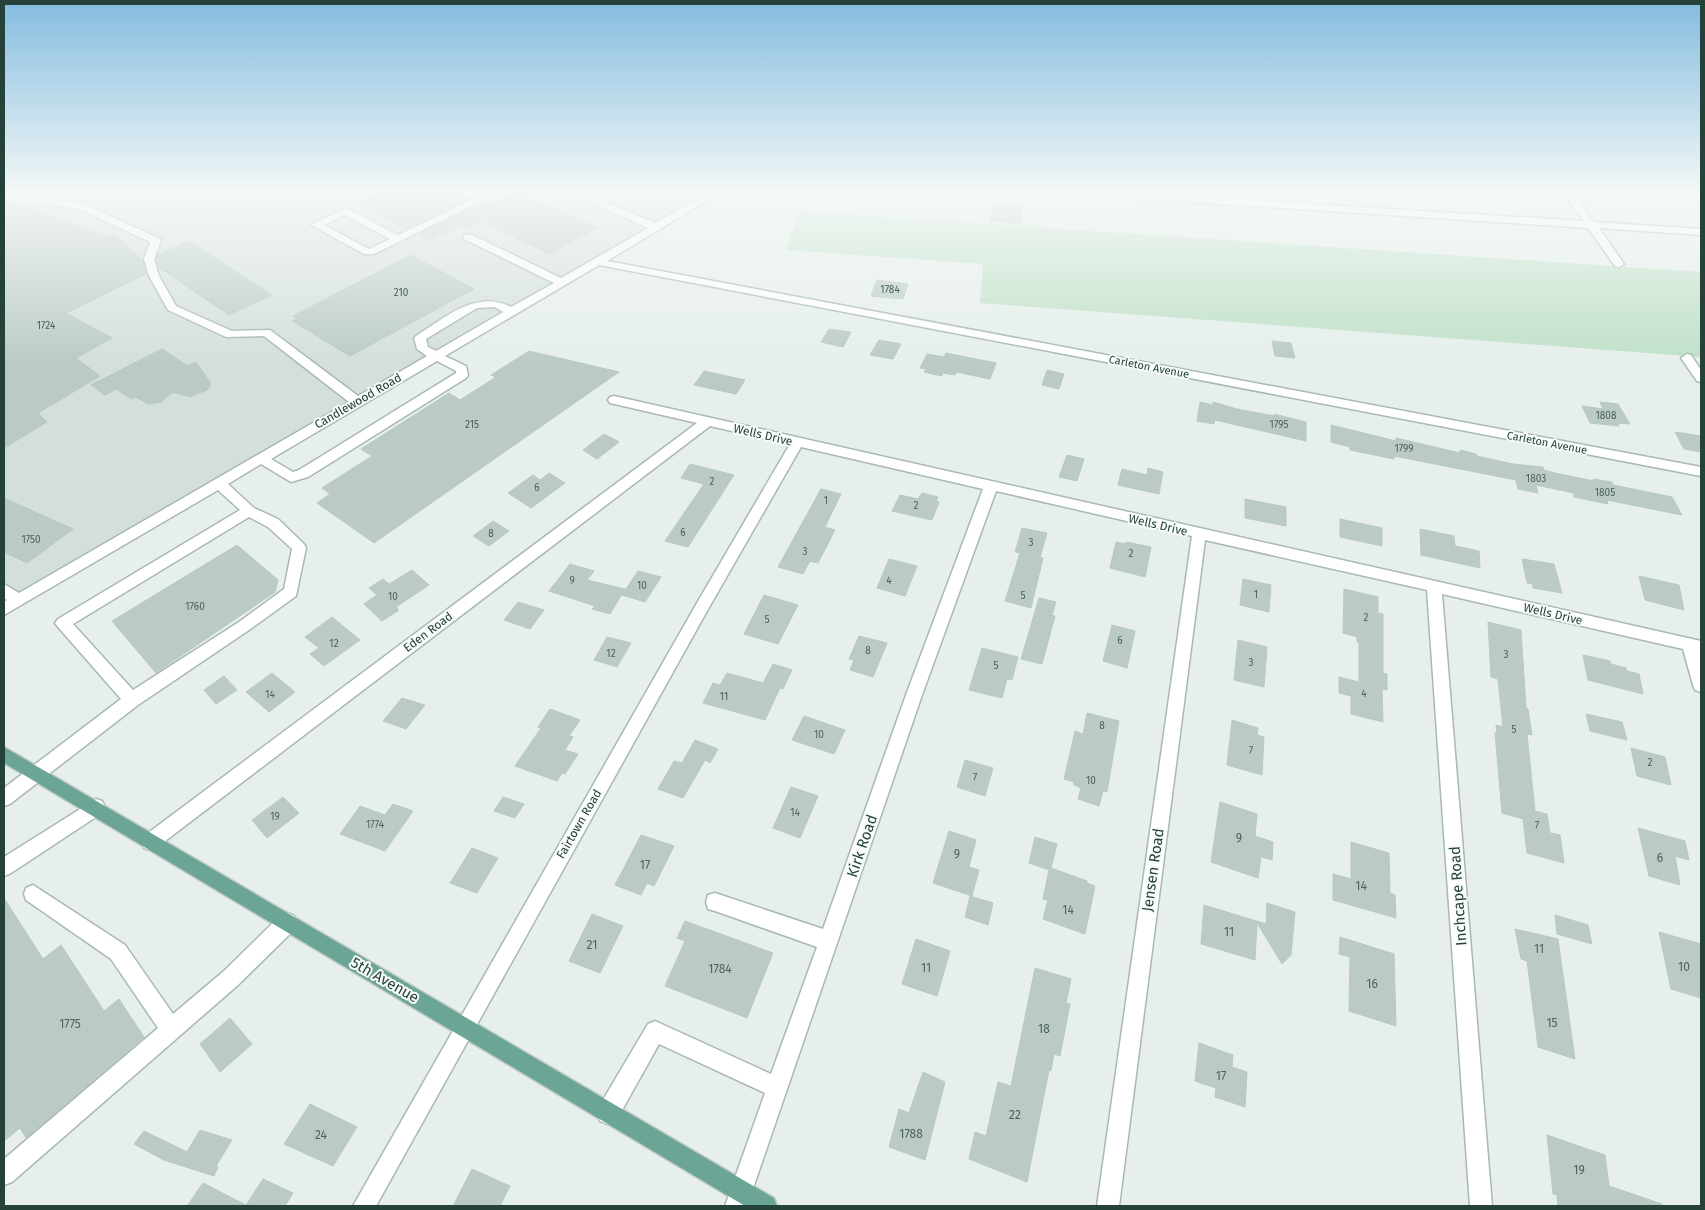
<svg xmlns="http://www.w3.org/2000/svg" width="1705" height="1210" font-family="'Fira Sans',sans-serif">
	<rect width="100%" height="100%" fill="#e6efeb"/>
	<path fill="#d4dfda" d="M4,194H713L4,609Z"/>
	<path fill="#bfe0c8" d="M799,211L1701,272V357L980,303L983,264L786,250Z"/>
	<g fill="#bbcac4" stroke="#b8c9c2">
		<path d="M375,194H461L471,198L407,229L355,202Z"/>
		<path d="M508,194H525L597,228L549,254L480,220L466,228L461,225L430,240L418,234L481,203L485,205Z"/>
		<path d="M994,202L1021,204L1023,224L990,221Z"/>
		<path d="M4,203L17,204L109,237L115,234L143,261L146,274L66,313L112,338L76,358L100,376L38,413L47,422L4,448Z"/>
		<path d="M189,241L272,295L229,315L158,267L156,259L157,255Z"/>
		<path d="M411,255L474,289L350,356L292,321L297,318L293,316Z"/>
		<path d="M877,280L908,284L903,299L871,296Z"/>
		<path d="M829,329L851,332L843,347L821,342Z"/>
		<path d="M879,340L901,344L893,359L870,355Z"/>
		<path d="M1272,341L1291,343L1295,358L1275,356Z"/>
		<path d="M162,349L188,366L196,362L211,384L207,390L190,397L173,392L161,402L149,404L135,397L131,399L116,389L105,395L91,385Z"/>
		<path d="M529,351L619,372L374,543L317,503L330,494L322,488L372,456L361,449L449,393L460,400L496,377L491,375Z"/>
		<path d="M946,353L996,363L990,379L956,372L955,375L943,373L942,376L924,372L926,369L920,368L927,354L944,357Z"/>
		<path d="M1047,370L1064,374L1059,389L1042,385Z"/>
		<path d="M704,371L745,380L736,394L694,385Z"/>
		<path d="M1200,402L1213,405V402L1237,409L1274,416V414L1306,422V441L1215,420L1214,424L1197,421Z"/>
		<path d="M1600,402L1618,404L1630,424L1618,423L1619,426L1590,423L1582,406L1603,409Z"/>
		<path d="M1331,425L1396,441V438L1460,453V450L1476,454L1477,456L1513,464L1543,467L1544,470L1555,473L1594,481L1593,479L1612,482L1613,485L1672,497L1682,515L1607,500L1608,504L1574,497V493L1536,485L1538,493L1518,489L1516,480L1394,456V459L1350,450V447L1331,442Z"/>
		<path d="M1675,432L1701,436V452L1684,449Z"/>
		<path d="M604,434L619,442L597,459L583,450Z"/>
		<path d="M1067,455L1084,459L1077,481L1059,477Z"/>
		<path d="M690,464L734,475L688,547L665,541L704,484L681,478Z"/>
		<path d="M1148,468L1163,472L1159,494L1118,485L1122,469L1147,475Z"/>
		<path d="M549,473L565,483L531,508L508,493L533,475L540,480Z"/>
		<path d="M821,489L841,494L825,527L835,530L818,563L810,561L803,574L778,567Z"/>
		<path d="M922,493L938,497L936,501L939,502L932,520L892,511L900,495L918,499Z"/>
		<path d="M4,498L73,529L27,563L4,552Z"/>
		<path d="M1245,499L1286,507V526L1245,518Z"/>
		<path d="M1340,519L1382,528V546L1340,537Z"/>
		<path d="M493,521L509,531L489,546L473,536Z"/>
		<path d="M1022,528L1047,533L1040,557L1043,558L1031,608L1005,601L1020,553L1015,552Z"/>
		<path d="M1420,529L1454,536L1455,546L1479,551L1480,568L1421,555Z"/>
		<path d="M1116,542L1126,544V542L1151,547L1145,577L1110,568Z"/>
		<path d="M237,545L278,580L275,592L156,673L112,621Z"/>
		<path d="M889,559L917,566L905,596L877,588Z"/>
		<path d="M1522,559L1554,564L1562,593L1533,588V584L1527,583Z"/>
		<path d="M570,564L594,571L587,580L625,589L610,614L592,609L595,606L549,591Z"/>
		<path d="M412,570L429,585L396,607L399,610L382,621L364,604L377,595L369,588L383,579L389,584Z"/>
		<path d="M638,571L661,577L645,602L622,595Z"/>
		<path d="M1639,576L1679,585L1684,610L1645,600Z"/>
		<path d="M1243,579L1271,585L1269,612L1240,605Z"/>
		<path d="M1344,589L1378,597V613L1383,614V673L1387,674V690L1382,689L1383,722L1351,714V696L1339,693V677L1359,682V642H1357V637L1343,633Z"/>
		<path d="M764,595L798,605L778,644L744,634Z"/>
		<path d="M1039,598L1056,602L1052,615L1055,616L1042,664L1021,659Z"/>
		<path d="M518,602L544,610L530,629L504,620Z"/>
		<path d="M332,617L360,640L324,666L310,654L319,648L305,637Z"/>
		<path d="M1488,622L1521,630L1526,708L1528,709L1532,735L1527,734L1535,811L1547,814L1550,833L1560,835L1564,863L1527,853L1523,819L1502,813L1495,733H1497L1496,725L1503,727L1498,679L1491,677Z"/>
		<path d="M1112,625L1135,631L1127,668L1103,661Z"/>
		<path d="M859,636L887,643L873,677L850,670L854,660L849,659Z"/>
		<path d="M607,637L631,643L617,667L594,660Z"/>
		<path d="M1238,640L1267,647L1264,687L1234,680Z"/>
		<path d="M982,648L1018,657L1012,680L1007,679L1002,698L969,690Z"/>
		<path d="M1583,655L1610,661L1611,664L1626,668L1627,671L1639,674L1643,694L1588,680Z"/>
		<path d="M773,664L792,670L783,689L780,688L765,720L703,703L713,683L720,685L727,673L763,683Z"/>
		<path d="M272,673L295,692L269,712L246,692Z"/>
		<path d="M224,676L237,690L216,704L204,690Z"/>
		<path d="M402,698L425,705L406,729L383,721Z"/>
		<path d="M550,709L580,720L569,736L573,737L565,750L578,754L565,774L562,773L557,781L515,766L541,728L538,727Z"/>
		<path d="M1087,713L1119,721L1107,792L1103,791L1099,806L1078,799L1081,788L1074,785V782L1064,779L1075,731L1083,734Z"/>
		<path d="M1586,714L1622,722L1627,740L1590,731Z"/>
		<path d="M804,716L845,730L834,754L792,740Z"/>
		<path d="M1232,720L1258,728L1257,735L1264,737L1262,775L1227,765Z"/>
		<path d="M695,740L718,749L710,763L705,760L683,798L658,789L674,761L682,763Z"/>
		<path d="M1631,748L1665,757L1671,785L1637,776Z"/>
		<path d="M965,760L993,768L985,796L957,787Z"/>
		<path d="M791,787L818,796L800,838L773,828Z"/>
		<path d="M283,797L299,813L267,838L252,820Z"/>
		<path d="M503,797L524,804L515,818L494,811Z"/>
		<path d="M1220,802L1257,814L1255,836L1273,842L1272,860L1261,857L1258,878L1211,862Z"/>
		<path d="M393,804L413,811L385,851L340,834L360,806L385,815Z"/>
		<path d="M1638,828L1685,841L1689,860L1675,856L1680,885L1649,876Z"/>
		<path d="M949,831L976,840L969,867L979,870L972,896L933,883Z"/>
		<path d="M641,835L674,846L654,886L647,883L641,895L615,885Z"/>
		<path d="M1035,837L1057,844L1051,868L1087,881V883L1095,886L1085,934L1043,919L1048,900L1043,899L1049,870L1029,863Z"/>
		<path d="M1351,842L1389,853L1390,893L1395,895L1396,918L1333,900V874L1351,879Z"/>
		<path d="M472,848L498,858L477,893L450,883Z"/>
		<path d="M970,896L993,903L988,925L965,917Z"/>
		<path d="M4,898L43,959L61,945L104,1011L119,999L144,1037L26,1138L20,1128L4,1141Z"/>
		<path d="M1267,903L1295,912L1291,955L1282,964L1257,923L1255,960L1201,944L1204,905L1266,924Z"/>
		<path d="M592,914L623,926L600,973L569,961Z"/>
		<path d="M1555,915L1588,925L1592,944L1557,934Z"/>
		<path d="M685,921L773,953L747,1018L665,986L685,941L677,938Z"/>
		<path d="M1515,929L1558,939L1575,1059L1538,1047L1527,961L1521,959Z"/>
		<path d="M1659,932L1701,944V998L1671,989Z"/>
		<path d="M1340,937L1394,954L1396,1026L1349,1011L1350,957L1339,954Z"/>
		<path d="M916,939L950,951L937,996L902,984Z"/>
		<path d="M1035,968L1071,979L1066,1003L1070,1004L1060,1056L1054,1054L1051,1071L1049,1070L1027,1182L969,1159L975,1132L986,1136L998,1082L1011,1086Z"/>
		<path d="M230,1018L252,1044L220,1072L200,1044Z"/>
		<path d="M1199,1043L1233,1055L1232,1067L1247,1072L1245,1107L1215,1097L1216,1088L1195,1081Z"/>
		<path d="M923,1072L945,1082L925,1160L889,1147L899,1109L909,1113Z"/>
		<path d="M310,1104L357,1127L333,1166L284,1144Z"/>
		<path d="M200,1130L232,1140L216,1166L218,1167L214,1176L164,1160L134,1144L144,1131L187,1152Z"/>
		<path d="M1547,1135L1605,1155L1609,1186L1662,1204V1206H1558L1557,1195L1553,1194Z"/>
		<path d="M472,1169L510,1186L500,1206H453Z"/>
		<path d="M263,1179L293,1193L285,1206H187L203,1183L246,1205Z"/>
	</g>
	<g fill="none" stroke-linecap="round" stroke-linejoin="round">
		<g stroke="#a8b8b2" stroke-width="3">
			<g id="minor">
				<path d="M4,194L82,203L160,239L161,241L154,259L159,276L176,306L232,331L270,330L358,396L427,356L417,349L414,338L416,336C445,318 476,289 511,307L554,283L464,239V235H472L561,278L648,228L576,196L574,194H586L655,223L707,194H718L607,261L1701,467V476L599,265L445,356L466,366L468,375L466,378L308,477L291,482L261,464L228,484L254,508L278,519L304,544L306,548L296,596L249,630L138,705L10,804L4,806V788L121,699L58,627L55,623L58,619L240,510L218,490L4,615V602L7,600L4,598V584L19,593L349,402L264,336L226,337L168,310L149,276L144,259L150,242L77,208L4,200ZM495,307L503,312L436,351L428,347L426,339L477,308ZM437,361L456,371V373L299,470L293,472L271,459ZM249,517L268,527L292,549L284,589L239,622L133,690L73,624Z"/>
				<path d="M484,194H496L374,254H364L311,225L345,208L398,235ZM345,215L390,239L369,249L324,225Z"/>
				<path d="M1106,194H1150L1584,221L1564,194H1574L1594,222L1701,229V235L1599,228L1624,264L1619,267L1615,266L1588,228L1111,197Z"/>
				<path d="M1687,354L1691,355L1701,370V382L1697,381L1681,358Z"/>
				<path d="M614,396L1701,641V692L1695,690L1693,685L1683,649L1442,594L1492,1206H1470L1427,590L1205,540L1119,1206H1097L1192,536L996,491L922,695L747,1206H725L765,1093L659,1044L616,1121L608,1124L600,1121L597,1113L600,1105L648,1024L655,1021L771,1074L817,947L715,911L708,909L706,902L708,895L715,893L823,929L906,695L983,489L801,447L707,611L376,1206H353L697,603L790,444L710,426L156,848L150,850L144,848L141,842L144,836L697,423L610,403L608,400L610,397Z"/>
				<path d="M96,799L102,801L105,807L102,813L11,873L4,876V857Z"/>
				<path d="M33,885L125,945L173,1014L224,971L280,916L287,913L294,916L297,923L294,930L238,985L12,1182L4,1185V1159L158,1028L111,959L26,900L24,894L26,888Z"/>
			</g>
		</g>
		<g stroke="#c2cac8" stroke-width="3">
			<path id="major" d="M4,747L774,1198L777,1206H745L4,763Z"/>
		</g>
		<use href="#minor" fill="#fff" fill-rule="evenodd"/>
		<use href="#major" fill="#6aa596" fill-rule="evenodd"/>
	</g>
	<linearGradient id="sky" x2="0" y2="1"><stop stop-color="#84bce0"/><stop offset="0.53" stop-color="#f4f8f6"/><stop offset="1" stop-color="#f4f8f6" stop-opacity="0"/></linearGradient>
	<rect width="1705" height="363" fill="url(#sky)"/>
	<g text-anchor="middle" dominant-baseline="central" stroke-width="4" stroke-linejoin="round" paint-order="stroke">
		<g font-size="10" fill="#4a645c">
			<text x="890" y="290">1784</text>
			<text x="401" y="293">210</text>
			<text x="46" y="326">1724</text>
			<text x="1606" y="416">1808</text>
			<text x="472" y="425">215</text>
			<text x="1279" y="425">1795</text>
			<text x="1404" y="449">1799</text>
			<text x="1536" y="479">1803</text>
			<text x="712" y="482">2</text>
			<text x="537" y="488">6</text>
			<text x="1605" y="493">1805</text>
			<text x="826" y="501">1</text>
			<text x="916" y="506">2</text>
			<text x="683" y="533">6</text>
			<text x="491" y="534">8</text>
			<text x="31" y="540">1750</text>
			<text x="1031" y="543">3</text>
			<text x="805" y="552">3</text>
			<text x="1131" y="554">2</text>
			<text x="572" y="581">9</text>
			<text x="889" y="581">4</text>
			<text x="642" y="586">10</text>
			<text x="1256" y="595">1</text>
			<text x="1023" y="596">5</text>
			<text x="393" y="597">10</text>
			<text x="195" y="607">1760</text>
			<text x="1366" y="618">2</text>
			<text x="767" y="620">5</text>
			<text x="1120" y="641">6</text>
			<text x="334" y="644">12</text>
			<text x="868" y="651">8</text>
			<text x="611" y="654">12</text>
			<text x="1506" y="655">3</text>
			<text x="1251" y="663">3</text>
			<text x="996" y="666">5</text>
			<text x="1364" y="694">4</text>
			<text x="270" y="695">14</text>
			<text x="724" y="697">11</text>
			<text x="1102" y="726">8</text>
			<text x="1514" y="730">5</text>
			<text x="819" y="735">10</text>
			<text x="1251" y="751">7</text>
			<text x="1650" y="763">2</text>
			<text x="975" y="778">7</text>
			<text x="1091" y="781">10</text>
			<text x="795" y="813">14</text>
			<text x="275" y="817">19</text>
			<text x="375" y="825">1774</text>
			<text x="1537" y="826">7</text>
		</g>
		<g font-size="11" fill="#24423a" stroke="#f7fbf9">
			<text transform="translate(1149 367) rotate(11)">Carleton Avenue</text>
			<text transform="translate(1547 443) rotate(11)">Carleton Avenue</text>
		</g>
		<g font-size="12" fill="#24423a" stroke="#f7fbf9">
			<text transform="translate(358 401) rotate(-30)">Candlewood Road</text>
			<text transform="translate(763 435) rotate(13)">Wells Drive</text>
			<text transform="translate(1158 525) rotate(13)">Wells Drive</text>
			<text transform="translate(1553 614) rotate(13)">Wells Drive</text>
			<text transform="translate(428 632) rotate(-37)">Eden Road</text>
			<text transform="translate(579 824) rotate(-60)">Fairtown Road</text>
		</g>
		<g font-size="12" fill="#4a645c">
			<text x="1239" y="838">9</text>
			<text x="957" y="854">9</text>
			<text x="1660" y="858">6</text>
			<text x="645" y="865">17</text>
			<text x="1361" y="886">14</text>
			<text x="1068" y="910">14</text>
			<text x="1229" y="932">11</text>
			<text x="592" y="945">21</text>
			<text x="1539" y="949">11</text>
			<text x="1684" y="967">10</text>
			<text x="926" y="968">11</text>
			<text x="720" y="969">1784</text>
			<text x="1372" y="984">16</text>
			<text x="1552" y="1023">15</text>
			<text x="70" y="1024">1775</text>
			<text x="1044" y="1029">18</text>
			<text x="1221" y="1076">17</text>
			<text x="1015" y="1115">22</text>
			<text x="911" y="1134">1788</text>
			<text x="321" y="1135">24</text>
			<text x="1579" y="1170">19</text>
		</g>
		<g font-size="15" fill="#24423a" stroke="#f7fbf9">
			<text transform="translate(862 846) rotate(-71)">Kirk Road</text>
			<text transform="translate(1153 870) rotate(-82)">Jensen Road</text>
			<text transform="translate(1458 896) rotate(-94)">Inchcape Road</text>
			<text transform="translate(385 980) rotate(30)">5th Avenue</text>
		</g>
	</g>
	<rect width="1705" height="1210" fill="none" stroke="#24423a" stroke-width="10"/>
</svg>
